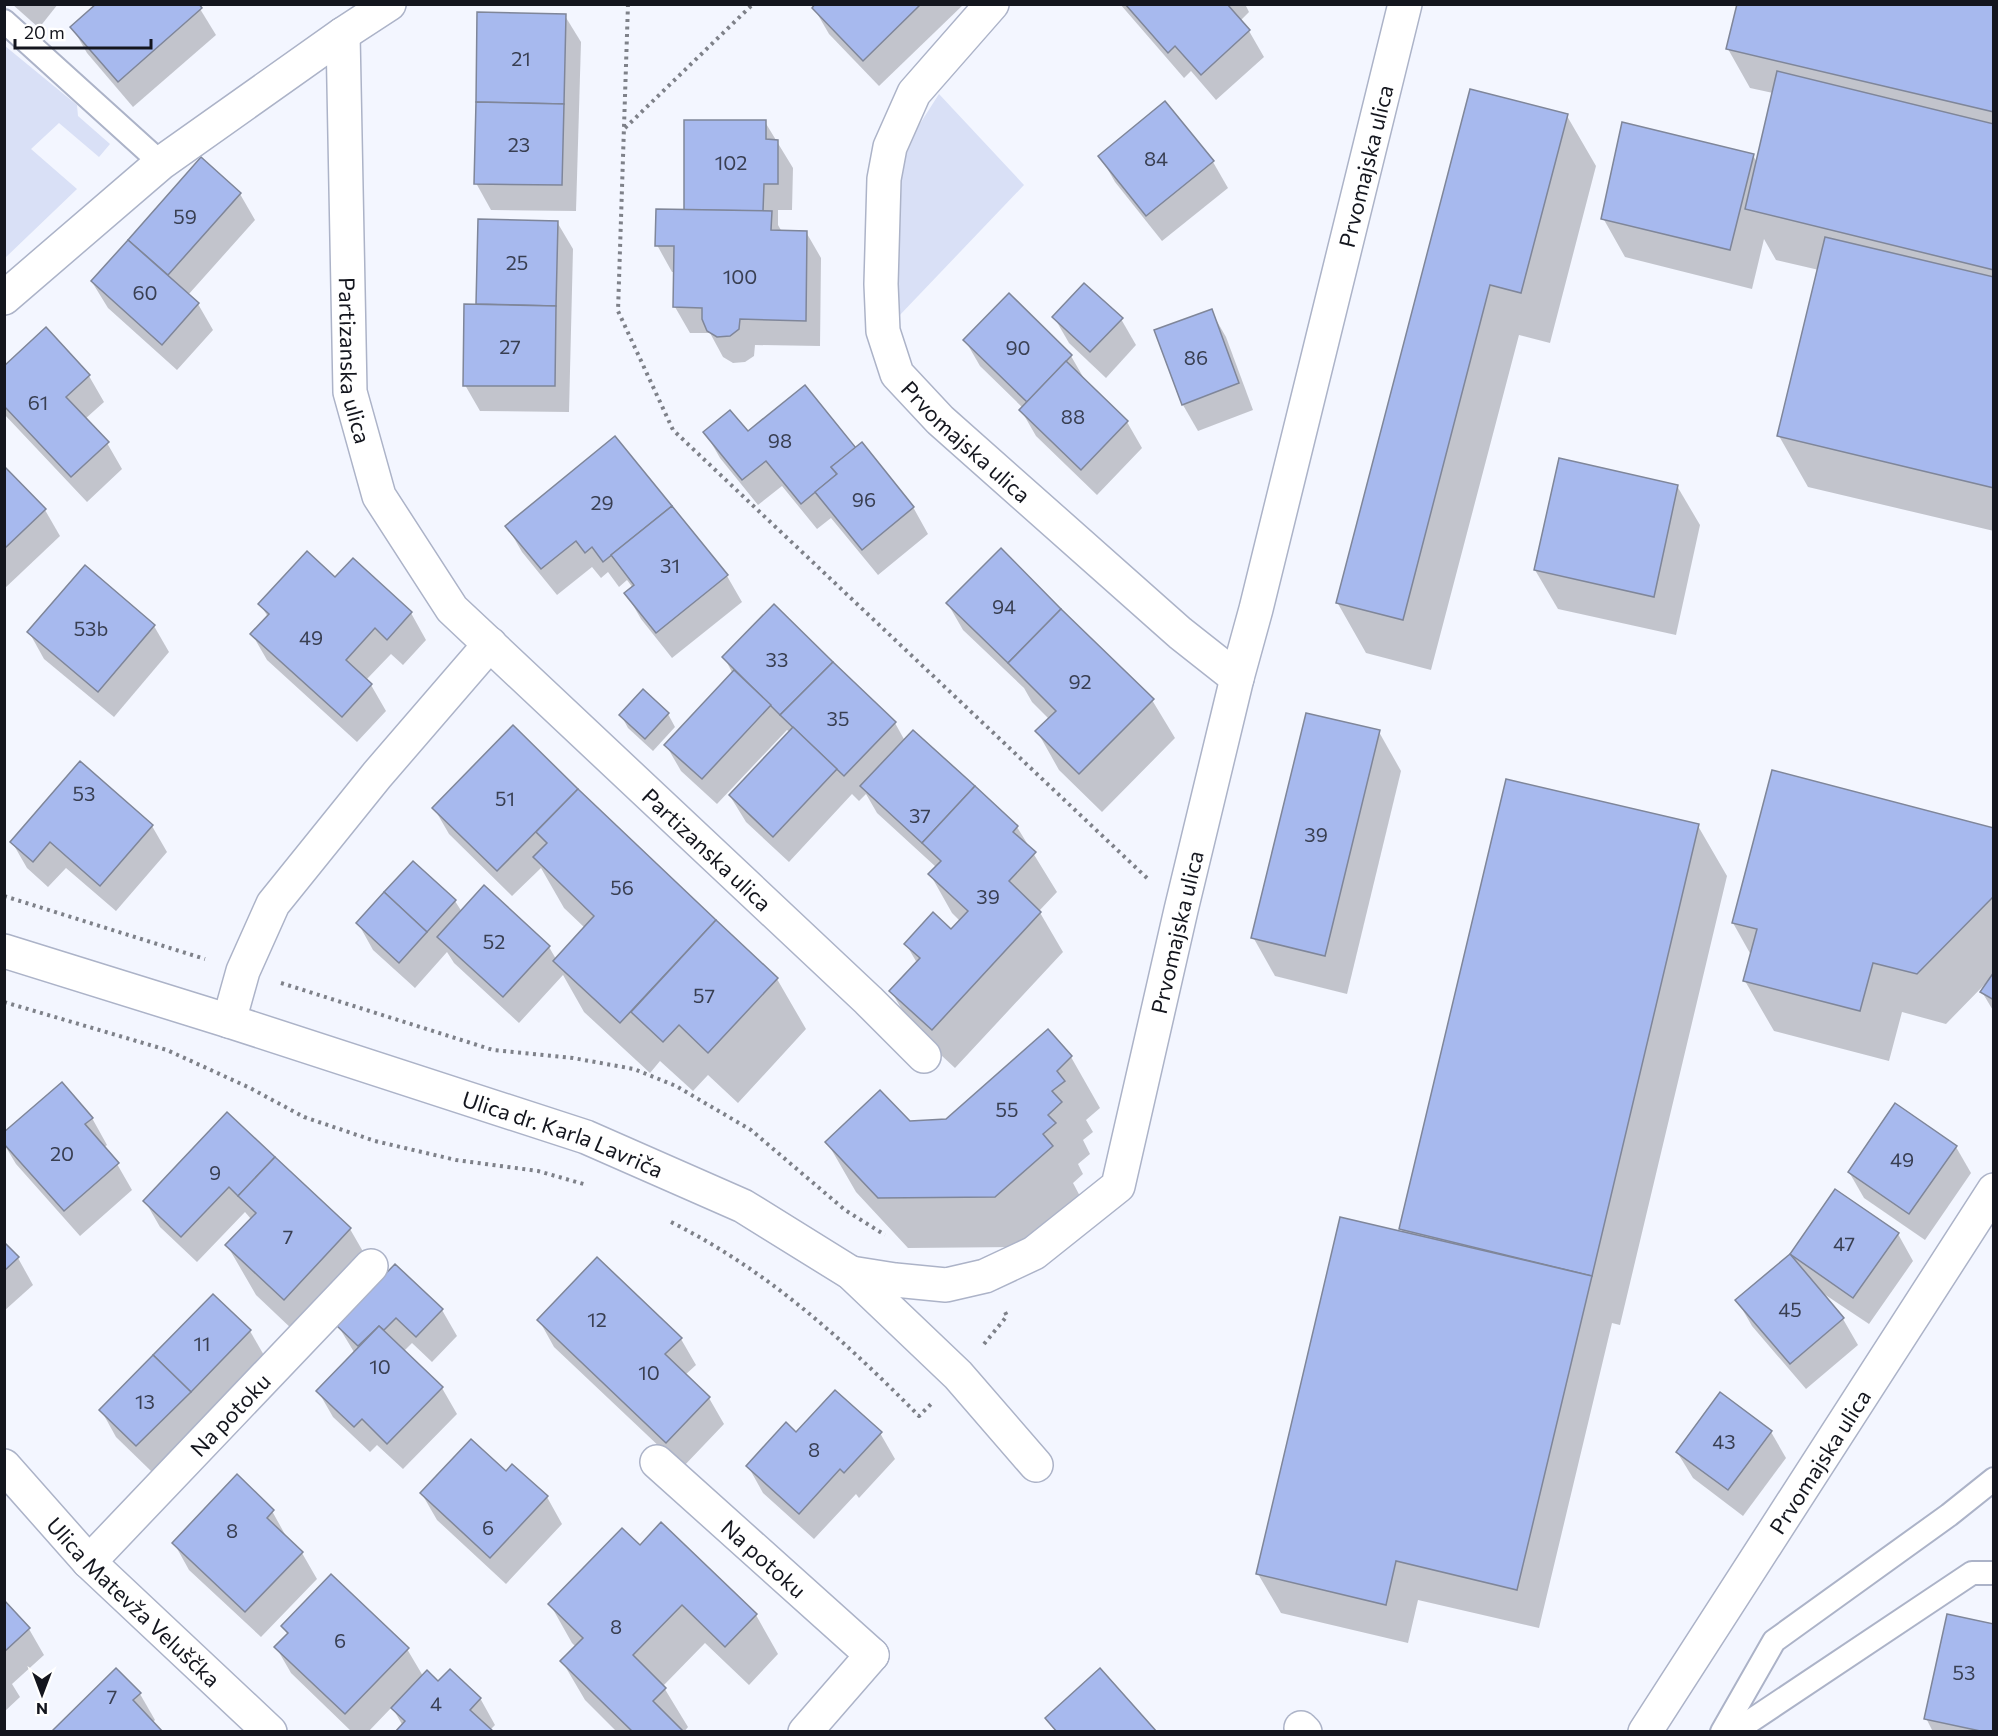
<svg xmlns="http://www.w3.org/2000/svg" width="1998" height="1736" font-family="Commissioner,sans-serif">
	<rect width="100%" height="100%" fill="#f3f6ff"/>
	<g fill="#d9e0f6">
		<path d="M5,46L77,105L78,116L110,144L99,157L59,123L31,149L77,189L5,258Z"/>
		<path d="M939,94L1024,185L898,317L899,175L914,133Z"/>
	</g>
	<g fill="#0003">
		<path d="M12,4H58L39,28Z"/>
		<path d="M197,4L216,35L133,107L87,53L72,27Z"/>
		<path d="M817,4H964L879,86L829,34L814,8Z"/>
		<path d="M1120,4H1245L1249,12L1240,21L1249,31L1264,57L1216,100L1191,71L1184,78Z"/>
		<path d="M1994,4V531L1808,487L1779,436L1819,270L1776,260L1764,239L1752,289L1625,257L1603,218L1753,155L1757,163L1773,93L1750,88L1728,49Z"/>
		<path d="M565,16L581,42L576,211L491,210L476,183Z"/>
		<path d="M1567,116L1596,166L1550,343L1519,335L1431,670L1366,653L1337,602Z"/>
		<path d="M765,122L793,168L792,210H778V225L782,232H806L821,258L820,346L755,345L754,356L745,362L733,363L723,357L710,333H690L675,307V272H672L657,245Z"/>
		<path d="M1100,156L1213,162L1228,188L1162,241L1115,182Z"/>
		<path d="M201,159L240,194L255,220L188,295L198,304L213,330L177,370L108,308L92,282Z"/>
		<path d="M479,220L557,222L573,249L569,412L480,411L465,385L477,306Z"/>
		<path d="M1211,311L1226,337L1253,410L1198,431L1183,405L1156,331Z"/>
		<path d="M1054,317L1121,319L1136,345L1106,378L1069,343Z"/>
		<path d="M965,340L1071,356L1086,382L1127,422L1142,448L1097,495L1036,436L1021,410L1023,408L980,366Z"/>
		<path d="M4,368L89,376L104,402L85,419L107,443L122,469L87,502L4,414Z"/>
		<path d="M705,432L747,433L856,450L913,507L928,534L878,575L831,518L817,529L782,486L758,505L720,458Z"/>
		<path d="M615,438L727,576L742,602L672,658L641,619L626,593L633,588L627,580L619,587L608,572L601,578L592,567L557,595L522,552L507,526Z"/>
		<path d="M4,468L45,510L60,536L4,589Z"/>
		<path d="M1677,486L1700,525L1676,635L1558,609L1535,570Z"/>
		<path d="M335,579L411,613L426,640L403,665L391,654L366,680L371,685L386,711L357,742L267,660L252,634L268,617L260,604Z"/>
		<path d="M948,604L1152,700L1175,738L1102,812L1059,770L1037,731L1049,719L1032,702L1024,688L963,630Z"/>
		<path d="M154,626L169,652L114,717L44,659L29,632Z"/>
		<path d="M724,657L895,723L905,741L913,732L1017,827L1057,892L1039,911L1063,952L955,1068L914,1030L891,991L917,963L906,944L951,931L960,921L952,913L930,874L936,867L877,813L866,794L859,801L852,794L789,862L746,822L730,796L790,732L787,730L717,804L681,771L666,745L733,674Z"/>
		<path d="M668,714L675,727L653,751L628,728L621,715Z"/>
		<path d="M513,727L649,859L777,979L806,1029L738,1103L708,1075L693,1091L660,1061L650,1073L584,1012L563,975L519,1023L454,963L447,952L415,988L373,950L358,923L455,901L462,912L484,888L549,947L556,959L585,928L564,908L541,868L512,896L449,834L434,808Z"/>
		<path d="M1379,732L1401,771L1347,994L1275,976L1253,937Z"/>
		<path d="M152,826L167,852L116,911L66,868L48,887L27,868L12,842Z"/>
		<path d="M1698,826L1727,876L1620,1325L1612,1323L1539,1628L1418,1600L1408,1643L1281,1613L1258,1574L1403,1233L1401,1229Z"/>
		<path d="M1994,830V1012L1982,992L1988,984L1986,983L1946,1024L1902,1012L1889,1061L1774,1031L1745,981L1751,955L1733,923Z"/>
		<path d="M1048,1031L1071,1057L1100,1108L1086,1120L1093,1132L1083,1140L1090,1154L1078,1164L1083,1174L1073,1183L1081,1198L1025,1247L908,1248L856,1192L827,1142L909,1122L946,1121Z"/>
		<path d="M227,1114L350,1229L380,1281L395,1266L442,1310L457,1336L432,1362L412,1343L404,1351L442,1388L457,1414L403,1469L377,1445L370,1452L333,1417L318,1391L354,1352L337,1324L313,1349L256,1295L227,1245L251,1219L245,1212L197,1262L160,1227L145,1201Z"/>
		<path d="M92,1118L107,1145L103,1148L117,1164L132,1190L80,1236L16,1164L4,1144Z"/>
		<path d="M1956,1147L1971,1173L1925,1240L1864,1198L1849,1172Z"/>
		<path d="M1835,1191L1898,1234L1913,1261L1869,1324L1818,1290L1843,1319L1858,1345L1806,1389L1752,1326L1737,1300L1791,1255Z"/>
		<path d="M4,1244L18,1258L33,1285L4,1311Z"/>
		<path d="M214,1296L250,1331L265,1357L152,1472L116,1437L101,1410Z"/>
		<path d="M539,1320L681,1339L696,1365L685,1375L709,1398L724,1424L682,1468L554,1347Z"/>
		<path d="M1771,1432L1786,1458L1743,1516L1693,1478L1677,1452Z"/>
		<path d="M880,1433L895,1459L859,1498L856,1494L814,1539L763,1493L748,1466L796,1434Z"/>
		<path d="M513,1466L547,1497L562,1524L506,1584L437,1520L422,1494L506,1473Z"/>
		<path d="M272,1511L287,1538L302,1553L317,1579L261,1637L189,1570L174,1543Z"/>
		<path d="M661,1524L756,1615L778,1654L749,1685L705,1643L663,1686L688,1727L684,1732H617L585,1700L562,1661L576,1647L572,1643L550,1604L640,1547Z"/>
		<path d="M4,1603L29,1629L44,1655L12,1684L20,1697L4,1712Z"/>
		<path d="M283,1627L407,1649L423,1676L480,1698L495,1725L490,1730L403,1726L392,1707L368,1732H352L291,1673L276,1647L288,1635Z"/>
		<path d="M140,1694L155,1720L153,1722L53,1732Z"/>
		<path d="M1926,1718L1994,1732H1933Z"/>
	</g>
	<g fill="#a7b9ee" stroke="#7f8699" stroke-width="1.5">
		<path d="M96,4H199L202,8L118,82L70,27Z"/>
		<path d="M815,4H921L863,61L812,8Z"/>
		<path d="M1125,4H1227L1250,30L1201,75L1175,46L1168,53Z"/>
		<path d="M1737,4H1994V112L1726,49Z"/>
		<path d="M477,12L566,14L564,104L476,102Z"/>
		<path d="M1777,71L1994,124V270L1745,209Z"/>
		<path d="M1470,89L1568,114L1521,293L1490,285L1403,620L1336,603Z"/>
		<path d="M1165,101L1214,161L1146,216L1098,156Z"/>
		<path d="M476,102L564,104L562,185L474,184Z"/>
		<path d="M684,120H766V139L778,140V184H764L763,211L684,210Z"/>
		<path d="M1622,122L1754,154L1730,250L1601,219Z"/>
		<path d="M201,157L241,193L168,275L128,240Z"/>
		<path d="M656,209L772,211L771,230L807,231L806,321L740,319L739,329L730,336L717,337L707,331L702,319V308L673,307L674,246H655Z"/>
		<path d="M478,219L558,221L556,306L476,304Z"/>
		<path d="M1825,237L1994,277V488L1777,436Z"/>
		<path d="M128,240L199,303L162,345L91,281Z"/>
		<path d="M1084,283L1123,318L1090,352L1052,317Z"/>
		<path d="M1009,293L1072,355L1027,402L963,340Z"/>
		<path d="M464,304L556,306L555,386H463Z"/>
		<path d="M1212,309L1239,383L1182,405L1154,330Z"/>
		<path d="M46,327L90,375L66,397L109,442L71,477L4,406V366Z"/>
		<path d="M1066,361L1128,421L1081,470L1019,410Z"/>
		<path d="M805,385L856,448L831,467L837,474L801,504L766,461L742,480L703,432L730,410L748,431Z"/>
		<path d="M615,436L672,506L603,562L592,547L585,553L576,541L541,569L505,526Z"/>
		<path d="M862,442L914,507L862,550L815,492L837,474L831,467Z"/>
		<path d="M1559,458L1678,485L1654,597L1534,570Z"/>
		<path d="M4,466L46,509L4,549Z"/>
		<path d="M672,506L728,575L656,633L624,593L634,585L611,555Z"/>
		<path d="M1001,548L1061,609L1008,663L946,603Z"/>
		<path d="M307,551L335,577L353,558L412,612L387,640L375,628L346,660L372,684L342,717L250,634L269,614L258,604Z"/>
		<path d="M85,565L155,625L98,692L27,632Z"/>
		<path d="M774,604L833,662L780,715L722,657Z"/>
		<path d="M1061,609L1154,699L1079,774L1035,731L1056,711L1008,663Z"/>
		<path d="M833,662L896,722L844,776L780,715Z"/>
		<path d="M734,670L771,705L702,779L664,745Z"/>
		<path d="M643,689L669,713L645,739L619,715Z"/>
		<path d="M1306,713L1380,730L1325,956L1251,938Z"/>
		<path d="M513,725L578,789L497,871L432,808Z"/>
		<path d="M793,727L837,769L773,837L729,795Z"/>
		<path d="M913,730L975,786L922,843L860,786Z"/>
		<path d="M80,761L153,825L100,886L50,842L33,862L10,842Z"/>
		<path d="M1772,770L1994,828V896L1917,974L1873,963L1860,1011L1743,981L1757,929L1732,923Z"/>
		<path d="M1506,779L1699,824L1592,1276L1399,1229Z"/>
		<path d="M975,786L1018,826L1013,832L1036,852L1009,881L1041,912L932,1030L889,991L920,958L904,944L933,912L951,929L968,911L928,874L941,861L922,843Z"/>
		<path d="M578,789L716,920L620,1023L553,961L594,916L533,857L547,843L536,832Z"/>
		<path d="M413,861L456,900L427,932L384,892Z"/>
		<path d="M484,885L550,946L503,997L437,937Z"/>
		<path d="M384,892L427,932L399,963L356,923Z"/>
		<path d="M716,920L778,978L708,1053L679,1025L663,1042L631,1012Z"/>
		<path d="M1994,972V1000L1980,992Z"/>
		<path d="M1048,1029L1072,1056L1057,1071L1065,1081L1052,1091L1062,1102L1048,1115L1056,1123L1043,1134L1053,1146L995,1197L878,1198L825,1142L880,1090L910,1121L946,1119Z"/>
		<path d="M62,1082L93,1118L85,1124L119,1163L64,1211L4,1144V1132Z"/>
		<path d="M1895,1103L1957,1146L1909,1214L1848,1172Z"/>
		<path d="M227,1112L275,1157L238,1196L229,1187L181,1237L143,1201Z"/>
		<path d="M275,1157L351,1228L284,1300L225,1245L256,1213L238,1196Z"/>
		<path d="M1835,1189L1899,1233L1853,1298L1790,1254Z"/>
		<path d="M1340,1217L1592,1276L1517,1590L1396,1561L1386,1605L1256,1574Z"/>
		<path d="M4,1242L19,1257L4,1271Z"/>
		<path d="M1790,1254L1844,1318L1790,1364L1735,1300Z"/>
		<path d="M597,1257L682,1338L665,1354L710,1397L666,1443L537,1320Z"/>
		<path d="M395,1264L443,1309L416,1337L396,1318L384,1330L379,1326L358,1346L336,1325Z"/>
		<path d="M213,1294L251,1330L191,1392L153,1355Z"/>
		<path d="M379,1326L443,1387L387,1444L362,1419L354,1427L316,1391Z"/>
		<path d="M153,1355L191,1392L136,1446L99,1410Z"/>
		<path d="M835,1390L882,1432L844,1473L840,1469L799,1514L746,1466L786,1422L796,1432Z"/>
		<path d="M1720,1392L1772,1431L1728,1490L1676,1452Z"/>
		<path d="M471,1439L506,1471L512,1464L548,1496L490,1558L420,1493Z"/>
		<path d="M237,1474L274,1510L267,1518L303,1552L245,1612L172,1543Z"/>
		<path d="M661,1522L757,1614L725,1647L682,1605L633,1655L666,1688L653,1701L684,1732H633L560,1661L583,1638L548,1604L622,1528L640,1545Z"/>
		<path d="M331,1574L409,1648L345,1714L274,1647L288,1633L281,1626Z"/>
		<path d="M4,1600L30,1628L4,1652Z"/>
		<path d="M1947,1614L1994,1624V1732H1985L1924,1719Z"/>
		<path d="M116,1668L141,1693L133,1700L163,1732H51Z"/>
		<path d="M1100,1668L1157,1732H1057L1045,1718Z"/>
		<path d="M450,1669L481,1698L470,1710L494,1732H395L405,1721L391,1708L427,1670L438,1681Z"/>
	</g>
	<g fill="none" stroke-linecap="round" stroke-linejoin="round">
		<g stroke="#acb3c8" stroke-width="26">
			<g id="lane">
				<path d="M4,21L161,163"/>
				<path d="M1722,1732L1774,1641L1949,1515L1994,1479"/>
				<path d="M1734,1732L1972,1573H1994"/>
			</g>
		</g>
		<g stroke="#acb3c8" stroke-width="36">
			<g id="street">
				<path id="s1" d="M992,4L914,93L890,147L884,179L881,284L883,331L897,374L940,420L1180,633L1237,678"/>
				<path id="s2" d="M343,34L350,392L379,496L452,609L868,1000L924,1056"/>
				<path d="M4,298L161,163L343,34L389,4"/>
				<path d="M229,1021L243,971L273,904L377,775L490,644"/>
				<path id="s3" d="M657,1462L872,1655"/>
				<path id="s4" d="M4,1466L89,1562L270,1732"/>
				<path id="s5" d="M89,1562L371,1266"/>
				<path id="s6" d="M1645,1732L1994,1190"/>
			</g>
		</g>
		<g stroke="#acb3c8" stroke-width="36">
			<g id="secondary">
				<path id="s7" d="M4,951L229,1021L586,1137L743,1206L851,1273L958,1375L1036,1465"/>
				<path id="s8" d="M851,1273L895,1280L946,1285L985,1276L1034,1253L1118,1186L1181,910L1237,678L1256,609L1405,4"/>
				<path d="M1301,1728L1305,1732"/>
				<path d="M805,1732L872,1655"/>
			</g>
		</g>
		<g stroke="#7e8189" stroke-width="4" stroke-dasharray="3 4.5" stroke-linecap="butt">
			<path d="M628,4L618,311L673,430L1148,879"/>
			<path d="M625,128L753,4"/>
			<path d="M4,896L205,959"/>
			<path d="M281,983L493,1050L573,1058L634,1069L676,1086L751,1130L845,1210L885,1235"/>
			<path d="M4,1002L167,1050L250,1088L304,1117L375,1141L456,1160L538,1171L587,1185"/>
			<path d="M671,1222C767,1270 844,1340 919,1416L931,1404"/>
			<path d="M984,1344L1007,1316L1005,1312"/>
		</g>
		<use href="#lane" stroke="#fff" stroke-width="22"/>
		<use href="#street" stroke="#fff" stroke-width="33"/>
		<use href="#secondary" stroke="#fff" stroke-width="33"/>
	</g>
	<g text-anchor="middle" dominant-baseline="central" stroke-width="6" stroke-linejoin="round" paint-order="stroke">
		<g font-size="20" fill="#393f52">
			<text x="521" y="58">21</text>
			<text x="519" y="144">23</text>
			<text x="1156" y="158">84</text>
			<text x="731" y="162">102</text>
			<text x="185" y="216">59</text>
			<text x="517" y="262">25</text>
			<text x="740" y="276">100</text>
			<text x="145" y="292">60</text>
			<text x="510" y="346">27</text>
			<text x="1018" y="347">90</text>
			<text x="1196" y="357">86</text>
			<text x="38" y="402">61</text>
			<text x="1073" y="416">88</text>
			<text x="780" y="440">98</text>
			<text x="864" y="499">96</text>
			<text x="602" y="502">29</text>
			<text x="670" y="565">31</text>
			<text x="1004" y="606">94</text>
			<text x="91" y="628">53b</text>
			<text x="311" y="637">49</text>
			<text x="777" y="659">33</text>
			<text x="1080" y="681">92</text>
			<text x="838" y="718">35</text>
			<text x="84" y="793">53</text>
			<text x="505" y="798">51</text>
			<text x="920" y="815">37</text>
			<text x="1316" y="834">39</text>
			<text x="622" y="887">56</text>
			<text x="988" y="896">39</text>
			<text x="494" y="941">52</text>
			<text x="704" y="995">57</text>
			<text x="1007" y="1109">55</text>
			<text x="62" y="1153">20</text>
			<text x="1902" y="1159">49</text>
			<text x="215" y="1172">9</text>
			<text x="288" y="1236">7</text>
			<text x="1844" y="1243">47</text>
			<text x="1790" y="1309">45</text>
			<text x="597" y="1319">12</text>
			<text x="202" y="1343">11</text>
			<text x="380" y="1366">10</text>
			<text x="649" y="1372">10</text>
			<text x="145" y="1401">13</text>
			<text x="1724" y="1441">43</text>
			<text x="814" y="1449">8</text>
			<text x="488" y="1527">6</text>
			<text x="232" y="1530">8</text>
			<text x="616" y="1626">8</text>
			<text x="340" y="1640">6</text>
			<text x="1964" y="1672">53</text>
			<text x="112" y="1696">7</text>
			<text x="436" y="1703">4</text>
		</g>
		<g font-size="22" fill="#14161e" stroke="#fff">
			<text stroke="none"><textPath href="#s8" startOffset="1347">Prvomajska ulica</textPath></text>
			<text stroke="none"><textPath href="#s2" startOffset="327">Partizanska ulica</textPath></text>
			<text stroke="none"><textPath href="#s1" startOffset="504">Prvomajska ulica</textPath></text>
			<text stroke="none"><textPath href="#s2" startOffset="951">Partizanska ulica</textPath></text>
			<text stroke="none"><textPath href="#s8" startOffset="558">Prvomajska ulica</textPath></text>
			<text stroke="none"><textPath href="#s7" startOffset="588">Ulica dr. Karla Lavriča</textPath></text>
			<text stroke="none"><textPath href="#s5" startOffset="204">Na potoku</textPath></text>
			<text stroke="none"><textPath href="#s6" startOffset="322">Prvomajska ulica</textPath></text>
			<text stroke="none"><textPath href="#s3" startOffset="144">Na potoku</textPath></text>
			<text stroke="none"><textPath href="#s4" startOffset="188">Ulica Matevža Veluščka</textPath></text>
		</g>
	</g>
	<rect width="1998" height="1736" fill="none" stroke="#14161e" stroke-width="12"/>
	<g transform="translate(42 1694) rotate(180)" stroke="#ffffff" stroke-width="4.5" paint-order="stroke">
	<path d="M0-4.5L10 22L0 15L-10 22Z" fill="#14161e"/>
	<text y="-9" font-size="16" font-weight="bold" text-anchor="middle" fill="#14161e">N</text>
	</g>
	<path d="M15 39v9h136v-9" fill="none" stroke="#14161e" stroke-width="3"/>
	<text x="24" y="39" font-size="18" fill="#14161e" stroke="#ffffff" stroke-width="4.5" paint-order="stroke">20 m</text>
</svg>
